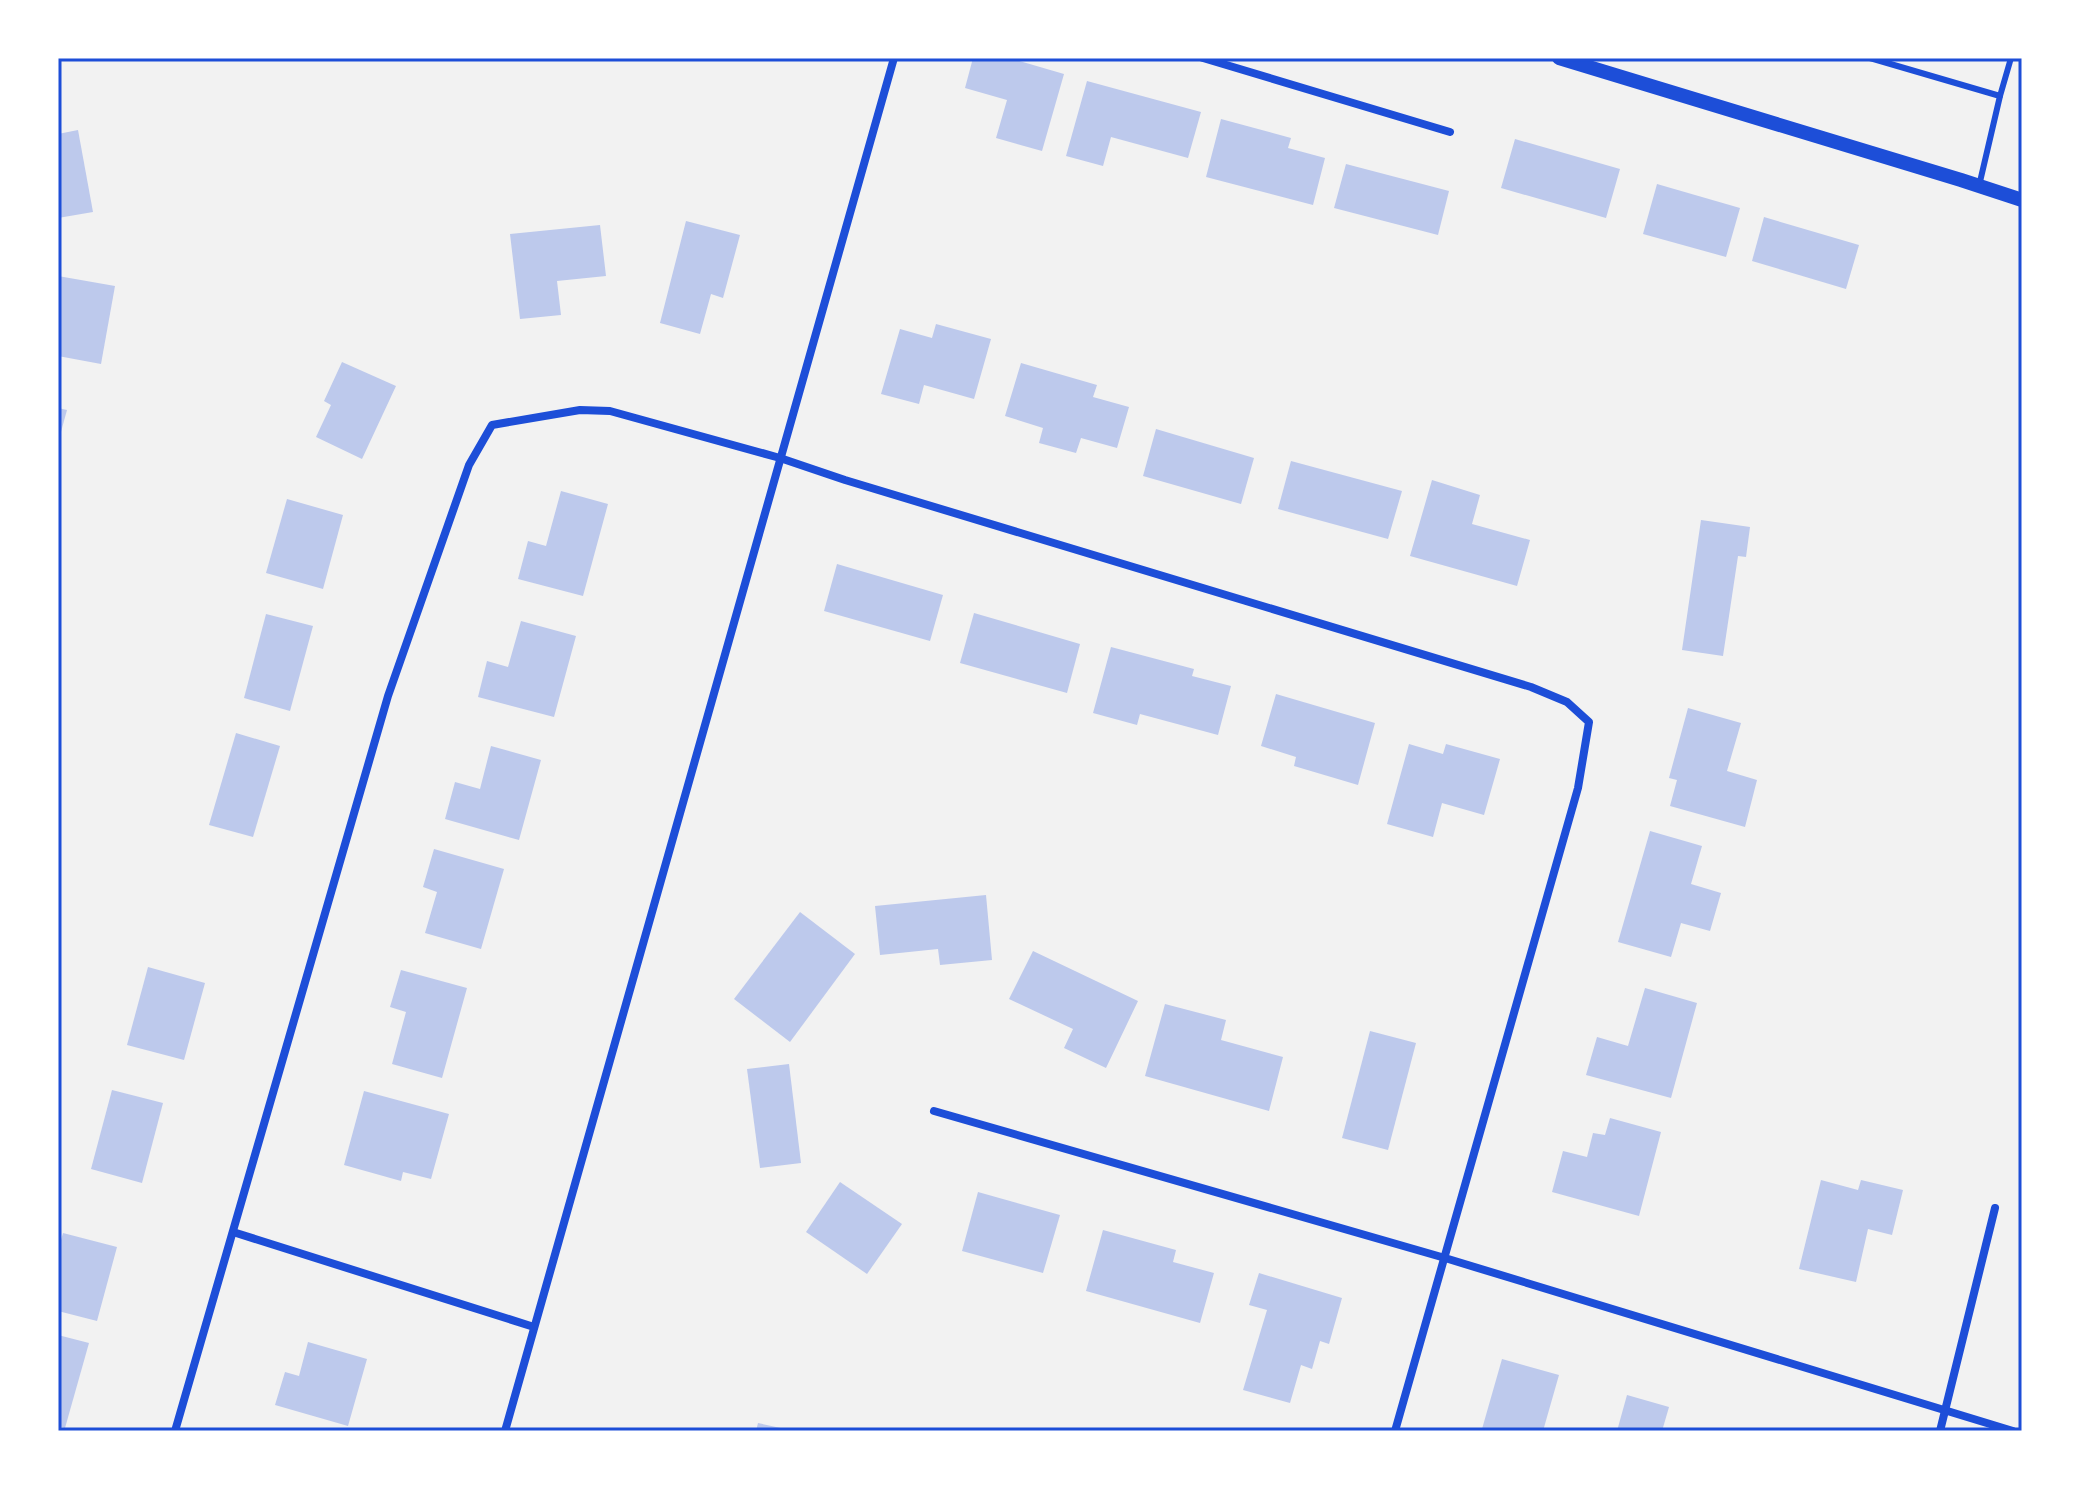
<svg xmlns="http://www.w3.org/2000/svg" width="2080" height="1489" font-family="Spectral,serif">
	<rect width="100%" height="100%" fill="#f2f2f2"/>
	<g fill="#bdc9ec">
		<path d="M973,58H1009L1064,74L1042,151L996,138L1007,100L965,88Z"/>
		<path d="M1087,81L1201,112L1188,158L1111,137L1103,166L1066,156Z"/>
		<path d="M1221,119L1291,138L1288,148L1325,158L1313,205L1206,177Z"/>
		<path d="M78,130L93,212L58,218V134Z"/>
		<path d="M1515,139L1620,169L1606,218L1501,188Z"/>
		<path d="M1346,164L1449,191L1438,235L1334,208Z"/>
		<path d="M1657,184L1740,208L1726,257L1643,234Z"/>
		<path d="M1764,217L1859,245L1846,289L1752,261Z"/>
		<path d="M686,221L740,235L723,298L711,294L700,334L660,323Z"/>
		<path d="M600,225L606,276L557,281L561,315L520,319L510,234Z"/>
		<path d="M58,276L115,286L101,364L58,356Z"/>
		<path d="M936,324L991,339L974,399L924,385L919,404L881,394L900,329L932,338Z"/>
		<path d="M342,362L396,386L362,459L316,437L331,405L324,401Z"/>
		<path d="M1021,363L1097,385L1093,397L1129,407L1117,448L1081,438L1076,453L1039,443L1043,428L1005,416Z"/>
		<path d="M58,408L67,410L59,439H58Z"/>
		<path d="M1156,429L1254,458L1241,504L1143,476Z"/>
		<path d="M1291,461L1402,491L1388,539L1278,509Z"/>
		<path d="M1432,480L1480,495L1472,524L1530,540L1517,586L1410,556Z"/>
		<path d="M561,491L608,504L583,596L518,579L528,541L546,546Z"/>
		<path d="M287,499L343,515L323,589L266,573Z"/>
		<path d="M1701,520L1750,527L1746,557L1738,556L1723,656L1682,650Z"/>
		<path d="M837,564L943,595L930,641L824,611Z"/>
		<path d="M974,613L1080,644L1067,693L960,663Z"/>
		<path d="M266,614L313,626L290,711L244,698Z"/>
		<path d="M521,621L576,636L554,717L478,697L487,661L508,667Z"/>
		<path d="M1111,647L1194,669L1192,676L1231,686L1218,735L1140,714L1137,725L1093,713Z"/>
		<path d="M1276,694L1375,723L1358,785L1294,766L1296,757L1261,746Z"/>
		<path d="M1688,708L1741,723L1727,771L1757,780L1745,827L1670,806L1677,780L1669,778Z"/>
		<path d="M236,733L280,746L253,837L209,825Z"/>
		<path d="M1409,744L1443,754L1446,744L1500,759L1484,815L1442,803L1433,837L1387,824Z"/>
		<path d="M491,746L541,760L519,840L445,819L455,782L480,789Z"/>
		<path d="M1650,831L1702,846L1691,884L1721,893L1710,931L1681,923L1671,957L1618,942Z"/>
		<path d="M434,849L504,869L481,949L425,933L437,892L423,887Z"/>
		<path d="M986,895L992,960L940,965L938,949L880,955L875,906Z"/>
		<path d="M800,912L855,954L790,1042L734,999Z"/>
		<path d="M1033,951L1138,1001L1106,1068L1064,1048L1073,1029L1009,999Z"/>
		<path d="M148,967L205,983L184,1060L127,1045Z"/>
		<path d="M401,970L467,988L442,1078L392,1064L406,1012L390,1007Z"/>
		<path d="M1645,988L1697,1003L1671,1098L1586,1075L1597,1037L1628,1046Z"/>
		<path d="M1165,1004L1226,1020L1221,1040L1283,1057L1269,1111L1145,1076Z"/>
		<path d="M1370,1031L1416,1043L1388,1150L1342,1138Z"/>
		<path d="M789,1064L801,1163L760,1168L747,1069Z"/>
		<path d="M112,1090L163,1103L142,1183L91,1169Z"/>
		<path d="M364,1091L449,1114L431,1179L403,1172L401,1181L344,1165Z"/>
		<path d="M1610,1118L1661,1132L1639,1216L1552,1192L1563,1151L1587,1157L1593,1133L1605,1135Z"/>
		<path d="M1821,1180L1858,1190L1861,1180L1903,1190L1892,1235L1868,1229L1856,1282L1799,1269Z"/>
		<path d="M840,1182L902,1224L867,1274L806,1232Z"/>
		<path d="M978,1192L1060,1215L1043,1273L962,1251Z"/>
		<path d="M1103,1230L1176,1250L1173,1262L1214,1273L1200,1323L1086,1291Z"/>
		<path d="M63,1233L117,1247L97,1321L58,1311V1239L61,1240Z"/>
		<path d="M1259,1273L1342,1298L1329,1344L1320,1341L1312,1369L1301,1365L1290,1403L1243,1390L1267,1310L1249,1305Z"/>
		<path d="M58,1335L89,1343L65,1428L58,1426Z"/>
		<path d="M308,1342L367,1359L348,1426L275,1405L285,1372L299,1376Z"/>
		<path d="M1502,1359L1559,1375L1543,1431H1491L1482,1429Z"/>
		<path d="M1627,1395L1669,1407L1662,1431H1617Z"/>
		<path d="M758,1423L790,1430V1431H756Z"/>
	</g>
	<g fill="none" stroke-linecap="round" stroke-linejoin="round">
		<g stroke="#1d4ed8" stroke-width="6">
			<path d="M1870,58L2000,96L1979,186"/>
			<path d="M2000,96L2011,58"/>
		</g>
		<g stroke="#1d4ed8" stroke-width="8">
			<path d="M1203,58L1450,132"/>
			<path d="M934,1111L1445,1258L2013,1431"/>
			<path d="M233,1232L534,1327"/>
			<path d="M175,1431L388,696L469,465L492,425L580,410L610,411L780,458L845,480L1531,687L1567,702L1589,722L1578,788L1395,1431"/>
			<path d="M505,1431L894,58"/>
			<path d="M1940,1431L1995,1208"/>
		</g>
		<path stroke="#1d4ed8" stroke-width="14" d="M1559,58L1961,180L2022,200"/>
	</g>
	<rect width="2080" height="1489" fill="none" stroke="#ffffff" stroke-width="120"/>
	<rect x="60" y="60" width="1960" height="1369" fill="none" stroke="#1d4ed8" stroke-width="3"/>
</svg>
